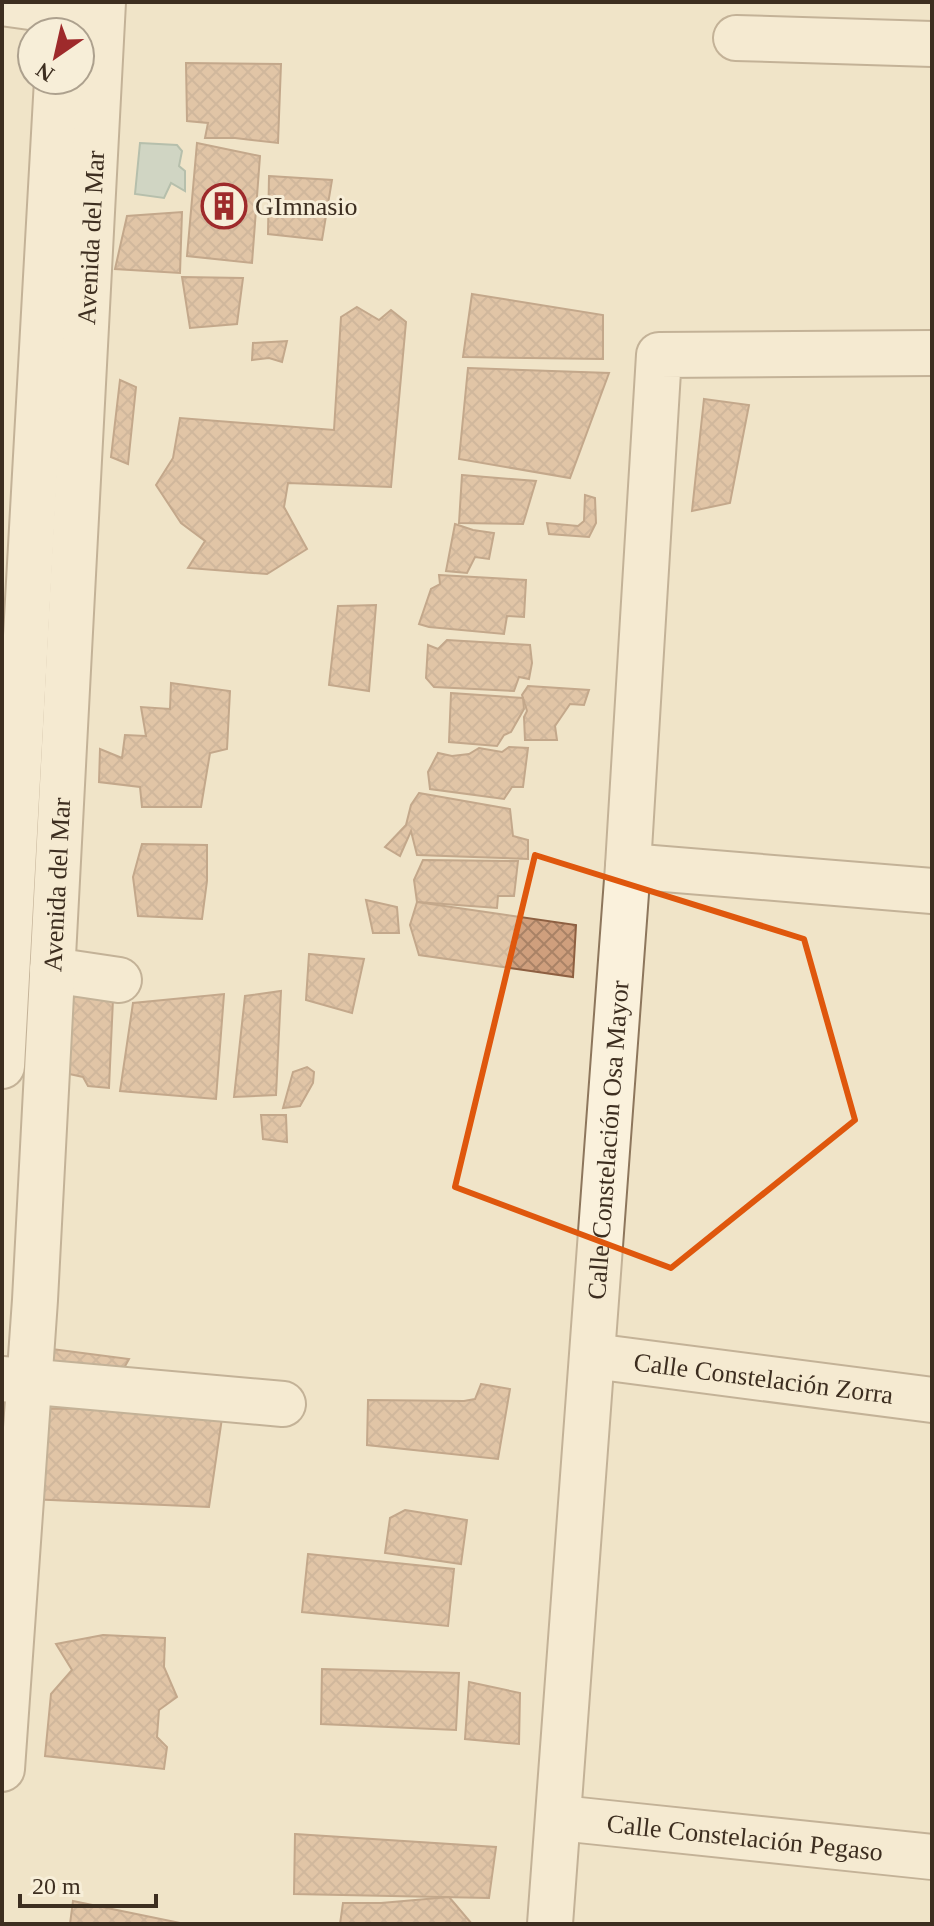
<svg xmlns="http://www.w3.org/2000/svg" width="934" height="1926" font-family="'Times New Roman',serif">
	<defs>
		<pattern id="building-cross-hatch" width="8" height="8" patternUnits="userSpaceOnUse" patternTransform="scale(2)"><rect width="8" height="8" fill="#cf9f7d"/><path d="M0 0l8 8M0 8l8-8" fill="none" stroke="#a98266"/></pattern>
	</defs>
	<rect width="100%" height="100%" fill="#f0e4c8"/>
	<path fill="#a9c4bc" stroke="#6f938a" stroke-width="2" d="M140,143L177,145L182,151L179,166L185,171V191L171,183L164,198L135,194Z"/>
	<g fill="url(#building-cross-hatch)" stroke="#8d5f41" stroke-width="2">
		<path d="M186,63L281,64L278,143L235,138H205L208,123L187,121Z"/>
		<path d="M197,143L260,156L252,263L187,256Z"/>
		<path d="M269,176L332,180L322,240L268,234Z"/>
		<path d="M182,212L180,273L115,269L127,216Z"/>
		<path d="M182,277L243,278L237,324L190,328Z"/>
		<path d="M472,294L603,315V359L463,357Z"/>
		<path d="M357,307L379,320L391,310L406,322L391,487L288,483L284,507L307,549L267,574L188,568L205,541L181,523L156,485L173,458L180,418L334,430L341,317Z"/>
		<path d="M287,341L282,362L269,358L252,360L253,343Z"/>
		<path d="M468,368L609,373L570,478L459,459Z"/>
		<path d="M120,380L136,387L128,464L111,457Z"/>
		<path d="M704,399L749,405L730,503L692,511Z"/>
		<path d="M462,475L536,481L523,524L459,523Z"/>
		<path d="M585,495L595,498L596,523L589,537L549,534L547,523L578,526L584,521Z"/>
		<path d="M455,524L473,530L494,533L489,559L475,557L467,573L446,571Z"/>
		<path d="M439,575L526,580L524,617L507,616L504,634L429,627L419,624L431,589L440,584Z"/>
		<path d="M376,605L369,691L329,685L338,606Z"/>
		<path d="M447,640L530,645L532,663L529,679L519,677L514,691L434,687L426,678L428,645L438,649Z"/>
		<path d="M171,683L230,691L227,749L210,753L201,807H142L140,787L99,782L100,749L122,758L125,735L146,736L141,707L170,709Z"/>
		<path d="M528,686L589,690L584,705L570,704L555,726L557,740H525L524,717L527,711L522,695Z"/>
		<path d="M451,693L523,698L524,709L511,732L504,735L497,746L449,742Z"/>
		<path d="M509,747L528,748L523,787H512L504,799L430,789L428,772L438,753L452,756L469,754L479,748L502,752Z"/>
		<path d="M419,793L510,809L513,836L528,840V859L417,855L411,831L400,856L385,847L406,825L411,805Z"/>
		<path d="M142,844L207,845V881L202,919L138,916L133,877Z"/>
		<path d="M423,860L518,861L514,896H498L497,908L417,902L414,880Z"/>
		<path d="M366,900L397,907L399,933H373Z"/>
		<path d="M417,902L576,925L573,977L419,955L410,925Z"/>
		<path d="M309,954L364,959L352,1013L306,1000Z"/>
		<path d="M71,991L113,999L109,1088L88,1086L83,1077L60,1072Z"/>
		<path d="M281,991L276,1095L234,1097L245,996Z"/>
		<path d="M224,994L216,1099L120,1091L133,1003Z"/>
		<path d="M307,1067L314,1072L313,1083L300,1106L283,1108L293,1072Z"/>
		<path d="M261,1115H286L287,1142L263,1139Z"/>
		<path d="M44,1348L129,1359L114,1386L116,1408L42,1409Z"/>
		<path d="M228,1377L209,1507L29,1499L42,1409L116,1408Z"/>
		<path d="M481,1384L510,1389L498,1459L367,1445L368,1400L464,1401L475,1399Z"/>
		<path d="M405,1510L467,1520L461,1564L385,1553L390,1518Z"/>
		<path d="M308,1554L454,1569L448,1626L302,1612Z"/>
		<path d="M103,1635L165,1638L164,1667L177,1697L159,1710L157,1737L167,1747L164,1769L45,1756L51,1694L72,1670L56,1644Z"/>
		<path d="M322,1669L459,1673L456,1730L321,1724Z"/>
		<path d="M469,1682L520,1693L519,1744L465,1739Z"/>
		<path d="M295,1834L496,1847L489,1898L294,1894Z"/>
		<path d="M449,1897L472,1924H340L343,1903H381Z"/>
		<path d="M73,1901L185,1924H70Z"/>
	</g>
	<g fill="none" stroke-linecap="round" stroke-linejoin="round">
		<g stroke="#8d765c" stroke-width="48">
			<g id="street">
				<path d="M2,3L102,17"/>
				<path d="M736,38L932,44"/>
				<path d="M628,866L932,891"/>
				<path d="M52,970L119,980"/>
				<path d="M2,1066L57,80"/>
				<path id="s1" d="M593,1356L932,1400"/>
				<path d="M2,1379L283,1404"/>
				<path id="s2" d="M2,1769L35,1300L103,2"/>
				<path id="s3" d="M560,1818L932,1857"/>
				<path id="s4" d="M550,1924L628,866L659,355L932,353"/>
			</g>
		</g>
		<use href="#street" stroke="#faf1dc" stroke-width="44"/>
	</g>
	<path d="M0 0H934V1926H0ZM535,855L804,939L855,1120L671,1268L455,1187Z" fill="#f0e4c8" fill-opacity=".55" fill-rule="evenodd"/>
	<path fill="none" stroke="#df570d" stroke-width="6" stroke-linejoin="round" d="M535,855L804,939L855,1120L671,1268L455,1187Z"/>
	<defs>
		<g id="building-ring" transform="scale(2.3)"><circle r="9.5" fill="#f7eed8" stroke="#9e2a2b" stroke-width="1.5"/><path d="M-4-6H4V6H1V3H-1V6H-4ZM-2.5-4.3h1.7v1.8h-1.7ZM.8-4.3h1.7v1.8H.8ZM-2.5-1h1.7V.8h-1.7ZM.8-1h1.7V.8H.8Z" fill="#9e2a2b"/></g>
	</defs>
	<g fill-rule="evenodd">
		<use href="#building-ring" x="224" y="206"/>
	</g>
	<g text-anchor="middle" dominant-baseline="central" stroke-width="6" stroke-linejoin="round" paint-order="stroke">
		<g font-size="26" fill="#3d2e20" stroke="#f7eed8" text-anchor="start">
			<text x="255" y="206">GImnasio</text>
		</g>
		<g font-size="26" fill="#3d2e20" stroke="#f7eed8">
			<text stroke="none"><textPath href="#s2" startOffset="1534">Avenida del Mar</textPath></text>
			<text stroke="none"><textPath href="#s2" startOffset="886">Avenida del Mar</textPath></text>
			<text stroke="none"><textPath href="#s4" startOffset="786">Calle Constelación Osa Mayor</textPath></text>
			<text stroke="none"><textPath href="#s1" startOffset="172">Calle Constelación Zorra</textPath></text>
			<text stroke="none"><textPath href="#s3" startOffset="186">Calle Constelación Pegaso</textPath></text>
		</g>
	</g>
	<rect width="934" height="1926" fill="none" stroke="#3d2e20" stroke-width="8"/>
	<g transform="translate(56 56) rotate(214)"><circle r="38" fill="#f7eed8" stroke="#ada18e" stroke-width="2"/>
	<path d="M0-6L14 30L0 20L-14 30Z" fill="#9e2a2b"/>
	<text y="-12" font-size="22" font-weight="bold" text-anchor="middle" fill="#3d2e20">N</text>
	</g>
	<path d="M20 1894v12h136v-12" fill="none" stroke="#3d2e20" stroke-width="4"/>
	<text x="32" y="1894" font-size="24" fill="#3d2e20" stroke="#f7eed8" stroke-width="6" paint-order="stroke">20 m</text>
</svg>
